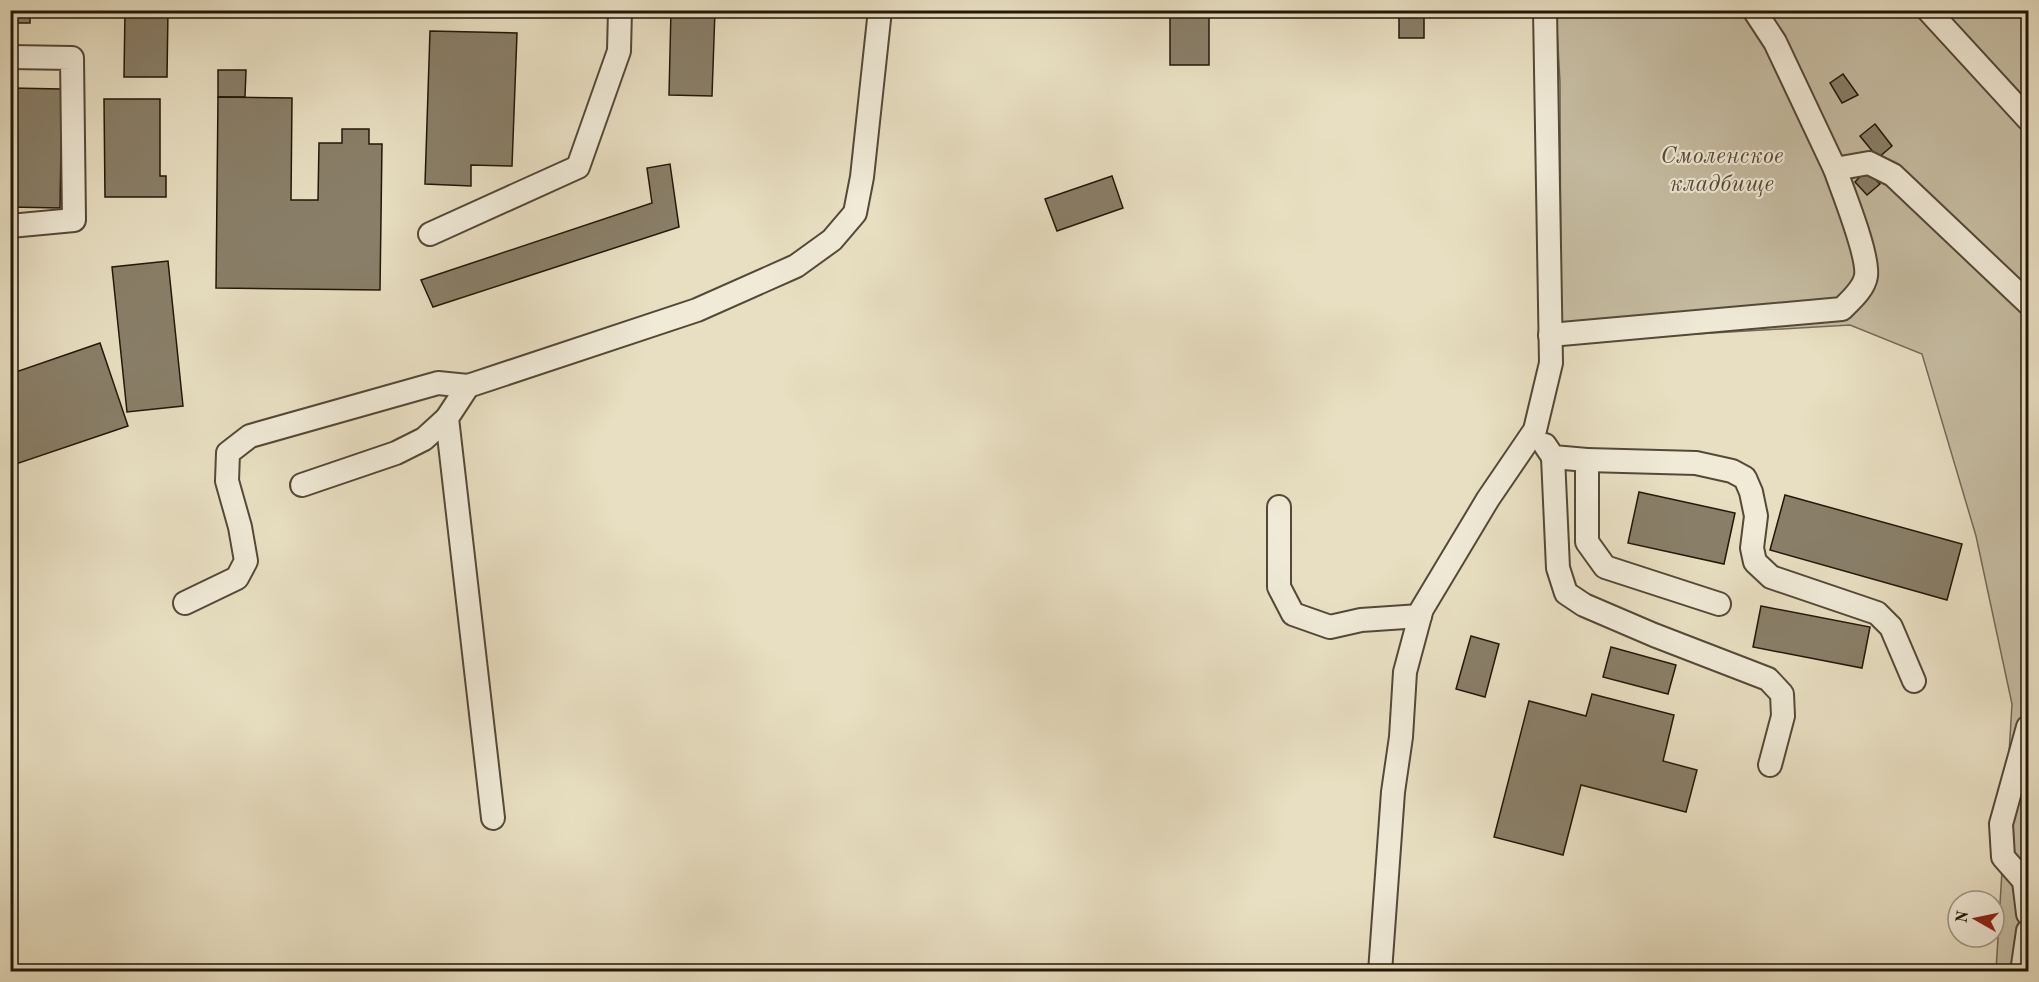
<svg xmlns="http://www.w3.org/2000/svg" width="2039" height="982" font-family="'Old Standard TT',serif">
	<rect width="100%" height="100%" fill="#e8dfc2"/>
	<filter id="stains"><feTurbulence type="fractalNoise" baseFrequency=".00333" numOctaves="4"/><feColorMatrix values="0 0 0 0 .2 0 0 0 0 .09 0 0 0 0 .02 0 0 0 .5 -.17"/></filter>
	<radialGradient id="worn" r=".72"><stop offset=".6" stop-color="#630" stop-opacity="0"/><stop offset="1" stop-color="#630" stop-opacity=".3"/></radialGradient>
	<path fill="#c6bda3" stroke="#746a56" stroke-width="1.5" d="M1556,11H2028V971H1996L2012,704L1976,536L1922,354L1850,325L1561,342L1560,82Z"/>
	<g fill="#897f69" stroke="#221709" stroke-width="1.5">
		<rect x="10" y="10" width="20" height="13"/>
		<path d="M125,10H168L167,77H124Z"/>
		<path d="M671,10H715L712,96L669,95Z"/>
		<rect x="1170" y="10" width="39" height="55"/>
		<rect x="1399" y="10" width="25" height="28"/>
		<path d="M430,31L517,33L512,166L471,165V186L425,184Z"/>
		<path d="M218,70H246L245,97H218Z"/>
		<path d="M1843,74L1858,95L1842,103L1830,83Z"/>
		<path d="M10,88L62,89L60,208L10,207Z"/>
		<path d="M218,97L292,98L291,200H318L319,143H342V129H369V144H382L380,290L216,288Z"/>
		<path d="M104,99H160V176H166V197H105Z"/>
		<path d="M1875,124L1892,146L1878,158L1860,136Z"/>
		<path d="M670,164L679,227L433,307L421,280L652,203L647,168Z"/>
		<path d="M1866,170L1880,184L1867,195L1855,182Z"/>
		<path d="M1112,176L1123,208L1057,231L1045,199Z"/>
		<path d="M168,261L183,406L127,412L112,267Z"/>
		<path d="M100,343L128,426L10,466V374Z"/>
		<path d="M1639,492L1735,513L1724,564L1628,543Z"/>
		<path d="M1785,495L1962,544L1947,600L1770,550Z"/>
		<path d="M1761,606L1870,627L1862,668L1753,647Z"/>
		<path d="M1471,636L1499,644L1485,697L1456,689Z"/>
		<path d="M1611,647L1676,665L1668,694L1603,677Z"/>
		<path d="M1592,694L1674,715L1663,761L1697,770L1686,812L1581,785L1563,855L1494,837L1529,701L1586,716Z"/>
	</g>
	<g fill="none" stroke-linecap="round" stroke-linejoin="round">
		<g stroke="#544937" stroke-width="26">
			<g id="minor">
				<path d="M1754,10L1775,42L1835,169L1869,163L1893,175L2028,303"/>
				<path d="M1928,10L2028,119"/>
				<path d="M10,57L72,58L74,220L10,226"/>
				<path d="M430,234L578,167L619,51L620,10"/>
				<path d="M1550,335L1842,309C1851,300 1864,289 1866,276C1869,255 1843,192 1835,169"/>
				<path d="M468,386L447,418L493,818"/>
				<path d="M1545,445L1553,457L1587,460V542L1605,567L1719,604"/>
				<path d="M1553,457L1558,568L1566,593L1584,605L1654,635L1768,679L1782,694L1783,716L1770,765"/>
				<path d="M1587,460L1696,463L1732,471L1745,478L1751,492L1756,516L1752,548L1755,562L1771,577L1877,613L1891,627L1914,681"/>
				<path d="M302,485L396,453L424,439L447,418"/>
				<path d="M1279,507V587L1293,614L1330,627L1361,620L1420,616"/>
				<path d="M185,603L237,578L246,561L240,527L227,481L228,453L250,436L438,383L468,386L697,310L796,266L832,240L855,213L862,177L880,10"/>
				<path d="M2028,727L2001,824L2003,857L2024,881L2028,914"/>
				<path d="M1380,972L1393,792L1401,737L1405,672L1420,616L1422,609L1488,499L1535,430L1551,363L1545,10"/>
				<path d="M2022,972L2028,931"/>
			</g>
		</g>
		<use href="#minor" stroke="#f0ead7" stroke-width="22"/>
	</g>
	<g text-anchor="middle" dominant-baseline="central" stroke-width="4.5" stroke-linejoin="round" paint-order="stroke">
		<g font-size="24" font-style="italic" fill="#534937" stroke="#f0ead7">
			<text x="1722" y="157">Смоленское<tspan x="1722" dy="28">кладбище</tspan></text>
		</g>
	</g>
	<rect width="2039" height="982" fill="none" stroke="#e8dfc2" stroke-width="36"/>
	<rect x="12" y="12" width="2015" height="958" fill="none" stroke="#221709" stroke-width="3"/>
	<rect x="18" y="18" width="2003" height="946" fill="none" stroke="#221709" stroke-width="1.5"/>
	<g transform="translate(1976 919) rotate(279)"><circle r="28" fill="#f0ead7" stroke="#9e9685" stroke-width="1.5"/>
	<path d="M0-4.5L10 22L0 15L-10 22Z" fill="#8f2418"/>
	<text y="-9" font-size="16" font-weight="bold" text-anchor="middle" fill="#221709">N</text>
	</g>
	<rect width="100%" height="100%" filter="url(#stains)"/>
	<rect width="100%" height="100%" fill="url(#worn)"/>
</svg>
